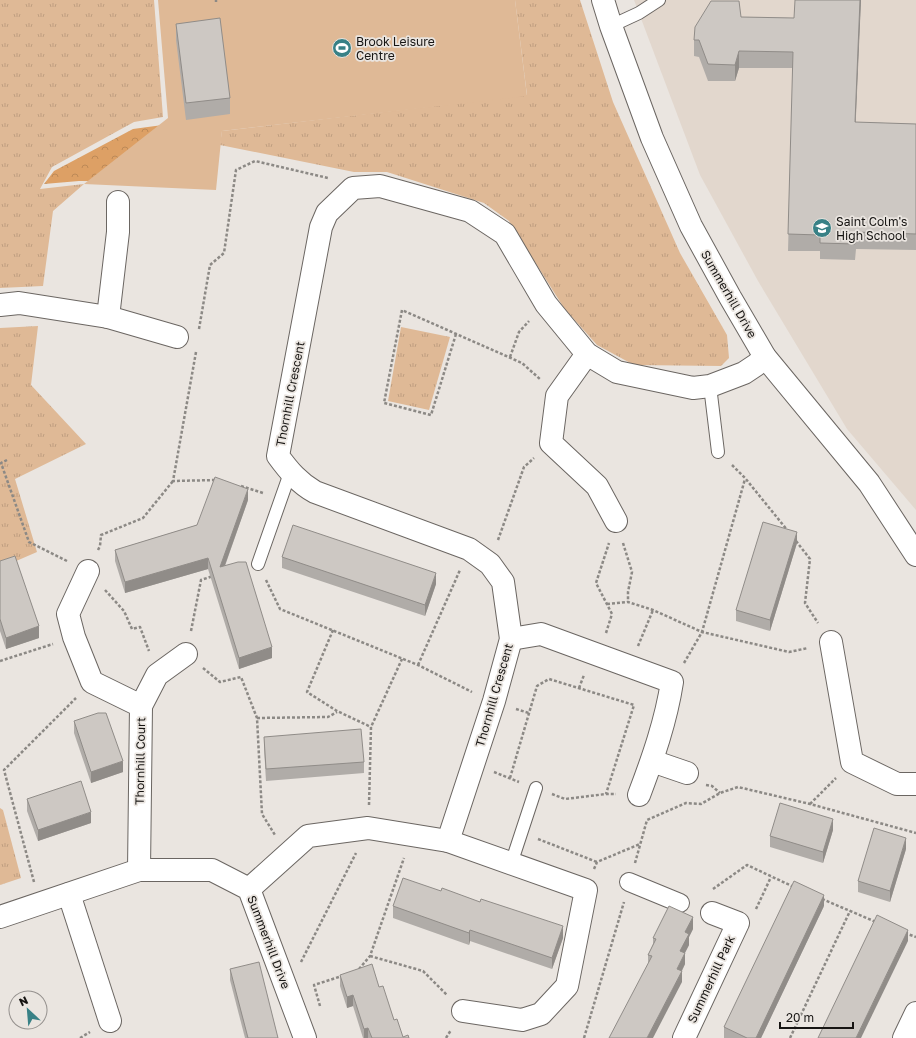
<svg xmlns="http://www.w3.org/2000/svg" width="916" height="1038" font-family="'Golos Text',sans-serif">
	<defs>
		<pattern id="grass-tufts" width="24" height="20" patternUnits="userSpaceOnUse"><rect width="24" height="20" fill="#dfb996"/><path d="M3 7l-1-3M5 7V3M7 7l1-3M15 17l-1-3M17 17v-4M19 17l1-3" fill="none" stroke="#bf9e80"/></pattern>
		<pattern id="forest-crowns" width="20" height="18" patternUnits="userSpaceOnUse"><rect width="20" height="18" fill="#dda065"/><path d="M2 6a3 3 0 1 1 6 0M12 15a3 3 0 1 1 6 0" fill="none" stroke="#bd8957"/></pattern>
	</defs>
	<rect width="100%" height="100%" fill="#eae5e0"/>
	<path fill="#e2d7cd" d="M634,0H916V510L847,429L758,281L700,175Z"/>
	<g fill="url(#grass-tufts)">
		<path d="M0,0H154L163,117L134,122L52,167L40,189L84,184L53,211L43,286L0,288Z"/>
		<path d="M515,0H580L613,102L680,253L727,335L729,358L721,366L634,365L597,345L564,308L509,221L484,203L387,172H354L220,145L222,131L527,95Z"/>
		<path d="M38,326L31,385L86,444L15,479L37,552L0,568V328Z"/>
		<path d="M401,327L450,337L429,410L388,401Z"/>
		<path d="M0,808L3,810L21,878L0,885Z"/>
	</g>
	<path fill="url(#forest-crowns)" d="M170,124L211,182L79,181L44,184L54,171L133,129Z"/>
	<path fill="#dfb996" d="M158,0H515L527,96L222,131L216,190L84,184L168,118Z"/>
	<g fill="none" stroke-linecap="round" stroke-linejoin="round">
		<g stroke="#6b6662" stroke-width="14">
			<g id="service">
				<path d="M611,26L639,13L659,0"/>
				<path d="M710,386L718,452"/>
				<path d="M258,564L290,473"/>
				<path d="M511,864L536,788"/>
			</g>
		</g>
		<g stroke="#6b6662" stroke-width="20">
			<path id="pedestrian" d="M629,882L680,903"/>
		</g>
		<g stroke="#6b6662" stroke-width="24">
			<g id="minor">
				<path d="M603,0L611,26L652,138L691,226L730,297L765,357L869,483L916,555"/>
				<path d="M0,305L19,303L108,317L177,337"/>
				<path d="M108,317L118,232V202"/>
				<path d="M587,354L557,396L551,443L597,486L616,521"/>
				<path d="M88,571L68,614L74,637L92,682L141,706L139,870"/>
				<path d="M511,639L541,634L672,682C666,721 653,758 639,795"/>
				<path d="M831,642L852,762L897,784H916"/>
				<path d="M141,706L157,675L186,654"/>
				<path d="M652,761L687,773"/>
				<path d="M448,841L586,890L567,986L541,1014L522,1020L463,1011"/>
				<path d="M249,889L308,836L368,828L448,841L494,701L511,639L503,582L490,564L469,549L315,492C299,483 289,471 278,456L321,227L327,213L353,188L380,186L470,211L505,234L546,304L587,354L617,372L693,388L710,386L744,373L756,365L765,357"/>
				<path d="M69,894L110,1021"/>
				<path d="M0,917L139,870H212L249,889L305,1038"/>
				<path d="M684,1038L738,923L712,913"/>
				<path d="M904,1038L916,1013"/>
			</g>
		</g>
		<g stroke="#8c8985" stroke-width="2.5" stroke-dasharray="3 2" stroke-linecap="butt">
			<path d="M216,2V0"/>
			<path d="M199,329L210,265L224,253L236,170L255,161L328,178"/>
			<path d="M456,334L431,415L384,403L402,310L522,363L541,380"/>
			<path d="M196,352L173,481L217,480"/>
			<path d="M510,357L519,332L529,321"/>
			<path d="M7,460L1,463L29,542L67,561"/>
			<path d="M732,465L745,478L788,531"/>
			<path d="M241,486L263,493"/>
			<path d="M498,540L524,467L534,458"/>
			<path d="M796,541L810,559L805,603L818,623"/>
			<path d="M623,543L632,572L628,592V602"/>
			<path d="M98,550L100,546L101,535L143,518L173,481"/>
			<path d="M266,580L280,609L418,665L472,692"/>
			<path d="M105,590L124,611L132,629L140,627L149,651"/>
			<path d="M607,604L628,602L653,610L702,632L789,652L808,648"/>
			<path d="M333,630L307,692L337,711L371,727"/>
			<path d="M191,631L201,580L213,576"/>
			<path d="M606,633L612,614L596,583L609,543"/>
			<path d="M638,646L653,610"/>
			<path d="M0,661L53,644"/>
			<path d="M684,663L702,632L745,479"/>
			<path d="M418,665L460,570"/>
			<path d="M203,668L220,682L241,677L257,718L262,814L275,835"/>
			<path d="M579,688L584,675"/>
			<path d="M516,709L529,713"/>
			<path d="M257,718L328,717L337,712"/>
			<path d="M494,772L519,782"/>
			<path d="M510,778L537,686L549,679L634,705L606,794"/>
			<path d="M706,785L712,786L720,793"/>
			<path d="M552,794L565,799L606,794H616"/>
			<path d="M810,804L836,778"/>
			<path d="M369,805L371,727L402,659"/>
			<path d="M538,839L597,862"/>
			<path d="M635,863L647,820L686,803L701,804L720,793L738,787L810,804L916,833"/>
			<path d="M594,869L597,862L640,844"/>
			<path d="M34,882L4,770L76,698"/>
			<path d="M713,889L747,865L794,887"/>
			<path d="M822,899L876,922"/>
			<path d="M756,909L771,877"/>
			<path d="M905,933L916,937"/>
			<path d="M370,956L423,971L447,995"/>
			<path d="M301,962L356,853"/>
			<path d="M359,969L370,956L404,858"/>
			<path d="M320,1006L314,985L342,976"/>
			<path d="M80,1038L90,1032"/>
			<path d="M446,1038L451,1030"/>
			<path d="M584,1038L624,902"/>
			<path d="M790,1038L850,911"/>
		</g>
		<use href="#service" stroke="#fff" stroke-width="12"/>
		<use href="#pedestrian" stroke="#fff" stroke-width="18"/>
		<use href="#minor" stroke="#fff" stroke-width="22"/>
	</g>
	<g fill="#b0aca8">
		<path d="M861,0L855,122L916,124V250L856,249L855,260L820,259V251H788L793,68H739L735,81H708L699,57L694,56V40L741,17L794,18Z"/>
		<path d="M176,24L230,98V114L186,120L176,40Z"/>
		<path d="M248,500L225,566L272,658L239,669L208,569L125,593L115,561V550L197,525Z"/>
		<path d="M797,543L770,631L736,621V610Z"/>
		<path d="M282,557L436,584L425,616L282,568Z"/>
		<path d="M0,561L39,638L6,649L0,631Z"/>
		<path d="M74,721L123,772L91,783L74,733Z"/>
		<path d="M264,737L364,762V773L266,781L264,748Z"/>
		<path d="M27,799L91,823L38,841L27,811Z"/>
		<path d="M833,830L823,863L770,847V836Z"/>
		<path d="M906,849L890,902L858,892V881Z"/>
		<path d="M393,906L563,938L552,969L470,941L469,945L393,918Z"/>
		<path d="M824,906L761,1038H724V1027Z"/>
		<path d="M693,929L689,937V945L685,953V964L682,971V982L648,962V955L653,944V938Z"/>
		<path d="M230,969L278,1038H245L230,980Z"/>
		<path d="M340,975L379,987L394,1020L403,1037L409,1038H363L353,1006L347,1008L340,986Z"/>
	</g>
	<g fill="#908c88">
		<path d="M860,0H861L855,138V122Z"/>
		<path d="M739,51V68L735,81V65Z"/>
		<path d="M248,489V500L220,579V567Z"/>
		<path d="M797,532V543L770,631V620Z"/>
		<path d="M208,558V569L125,593V582Z"/>
		<path d="M436,573V584L425,616V605Z"/>
		<path d="M39,626V638L6,649V638Z"/>
		<path d="M272,647V658L239,669V658Z"/>
		<path d="M123,761V772L91,783V772Z"/>
		<path d="M91,812V823L38,841V830Z"/>
		<path d="M833,819V830L823,863V852Z"/>
		<path d="M906,838V849L890,902V891Z"/>
		<path d="M824,895V906L761,1038H756Z"/>
		<path d="M693,917V929L689,937V945L680,962V951L685,932Z"/>
		<path d="M563,926V938L552,969V958Z"/>
		<path d="M470,930V941L469,945V933Z"/>
		<path d="M908,930V941L861,1038H856Z"/>
		<path d="M685,953V964L677,980V969Z"/>
		<path d="M682,971V982L653,1038H647Z"/>
		<path d="M353,995V1006L347,1008V997Z"/>
		<path d="M368,1028V1038H364V1029Z"/>
	</g>
	<g fill="#cdc8c3" stroke="#908c88">
		<path d="M795,0H860L855,122L916,124V234L856,232L855,244L820,243V235L788,234L793,52L739,51L735,65L708,64L699,40H694L695,27L711,1H739L741,17L794,18Z"/>
		<path d="M220,18L230,98L186,103L176,24Z"/>
		<path d="M215,477L248,489L220,567L238,562H246L272,647L239,658L208,558L125,582L115,550L197,525Z"/>
		<path d="M763,522L797,532L770,620L736,610Z"/>
		<path d="M293,525L436,573L425,605L282,557Z"/>
		<path d="M15,556L39,626L6,638L0,619V561Z"/>
		<path d="M98,713H106L123,761L91,772L74,721Z"/>
		<path d="M361,729L364,762L266,769L264,737Z"/>
		<path d="M81,781L91,812L38,830L27,799Z"/>
		<path d="M780,803L833,819L823,852L770,836Z"/>
		<path d="M874,828L906,838L890,891L858,881Z"/>
		<path d="M403,878L441,891L442,888L480,902L481,899L563,926L552,958L470,930L469,933L393,906Z"/>
		<path d="M794,881L824,895L756,1038H747L724,1027Z"/>
		<path d="M669,906L693,917L685,932L689,934L680,951L685,953L677,969L682,971L647,1038H609L652,956L648,955L656,939L653,938Z"/>
		<path d="M877,915L908,930L856,1038H818Z"/>
		<path d="M259,962L278,1038H248L230,969Z"/>
		<path d="M372,964L379,987L383,986L394,1020L397,1019L403,1037L408,1035L409,1038H372L368,1028L364,1029L353,995L347,997L340,975Z"/>
	</g>
	<defs>
		<g id="stadium-disc" transform="scale(1)"><circle r="9.5" fill="#388186" stroke="#eae5e0"/><path d="M0-5a6.5 5 0 1 0 0 10a6.5 5 0 1 0 0-10ZM-3.5-1.8h7v3.6h-7Z" fill="#fff"/></g>
		<g id="school-disc" transform="scale(1)"><circle r="9.5" fill="#388186" stroke="#eae5e0"/><path d="M0-5L7-2L0 1L-7-2ZM-4 1L0 2.5L4 1V4Q0 6-4 4Z" fill="#fff"/></g>
	</defs>
	<g fill-rule="evenodd">
		<use href="#stadium-disc" x="342" y="48"/>
		<use href="#school-disc" x="822" y="228"/>
	</g>
	<g text-anchor="middle" dominant-baseline="central" stroke-width="3.5" stroke-linejoin="round" paint-order="stroke">
		<g font-size="12" fill="#161412" stroke="#eae5e0" text-anchor="start">
			<text x="356" y="41">Brook Leisure<tspan x="356" dy="14">Centre</tspan></text>
			<text x="836" y="221">Saint Colm's<tspan x="836" dy="14">High School</tspan></text>
		</g>
		<g font-size="12" fill="#161412" stroke="#eae5e0">
			<text transform="translate(729 294) rotate(60)">Summerhill Drive</text>
			<text transform="translate(290 394) rotate(-79)">Thornhill Crescent</text>
			<text transform="translate(494 695) rotate(-74)">Thornhill Crescent</text>
			<text transform="translate(140 761) rotate(-89)">Thornhill Court</text>
			<text transform="translate(269 942) rotate(69)">Summerhill Drive</text>
			<text transform="translate(711 979) rotate(-65)">Summerhill Park</text>
		</g>
	</g>
	<g transform="translate(28 1010) rotate(334)"><circle r="19" fill="#eae5e0" stroke="#95918e"/>
	<path d="M0-3L7 15L0 10L-7 15Z" fill="#388186"/>
	<text y="-6" font-size="11" font-weight="bold" text-anchor="middle" fill="#161412">N</text>
	</g>
	<path d="M780 1022v6h73v-6" fill="none" stroke="#161412" stroke-width="2"/>
	<text x="786" y="1022" font-size="12" fill="#161412" stroke="#eae5e0" stroke-width="3" paint-order="stroke">20 m</text>
</svg>
